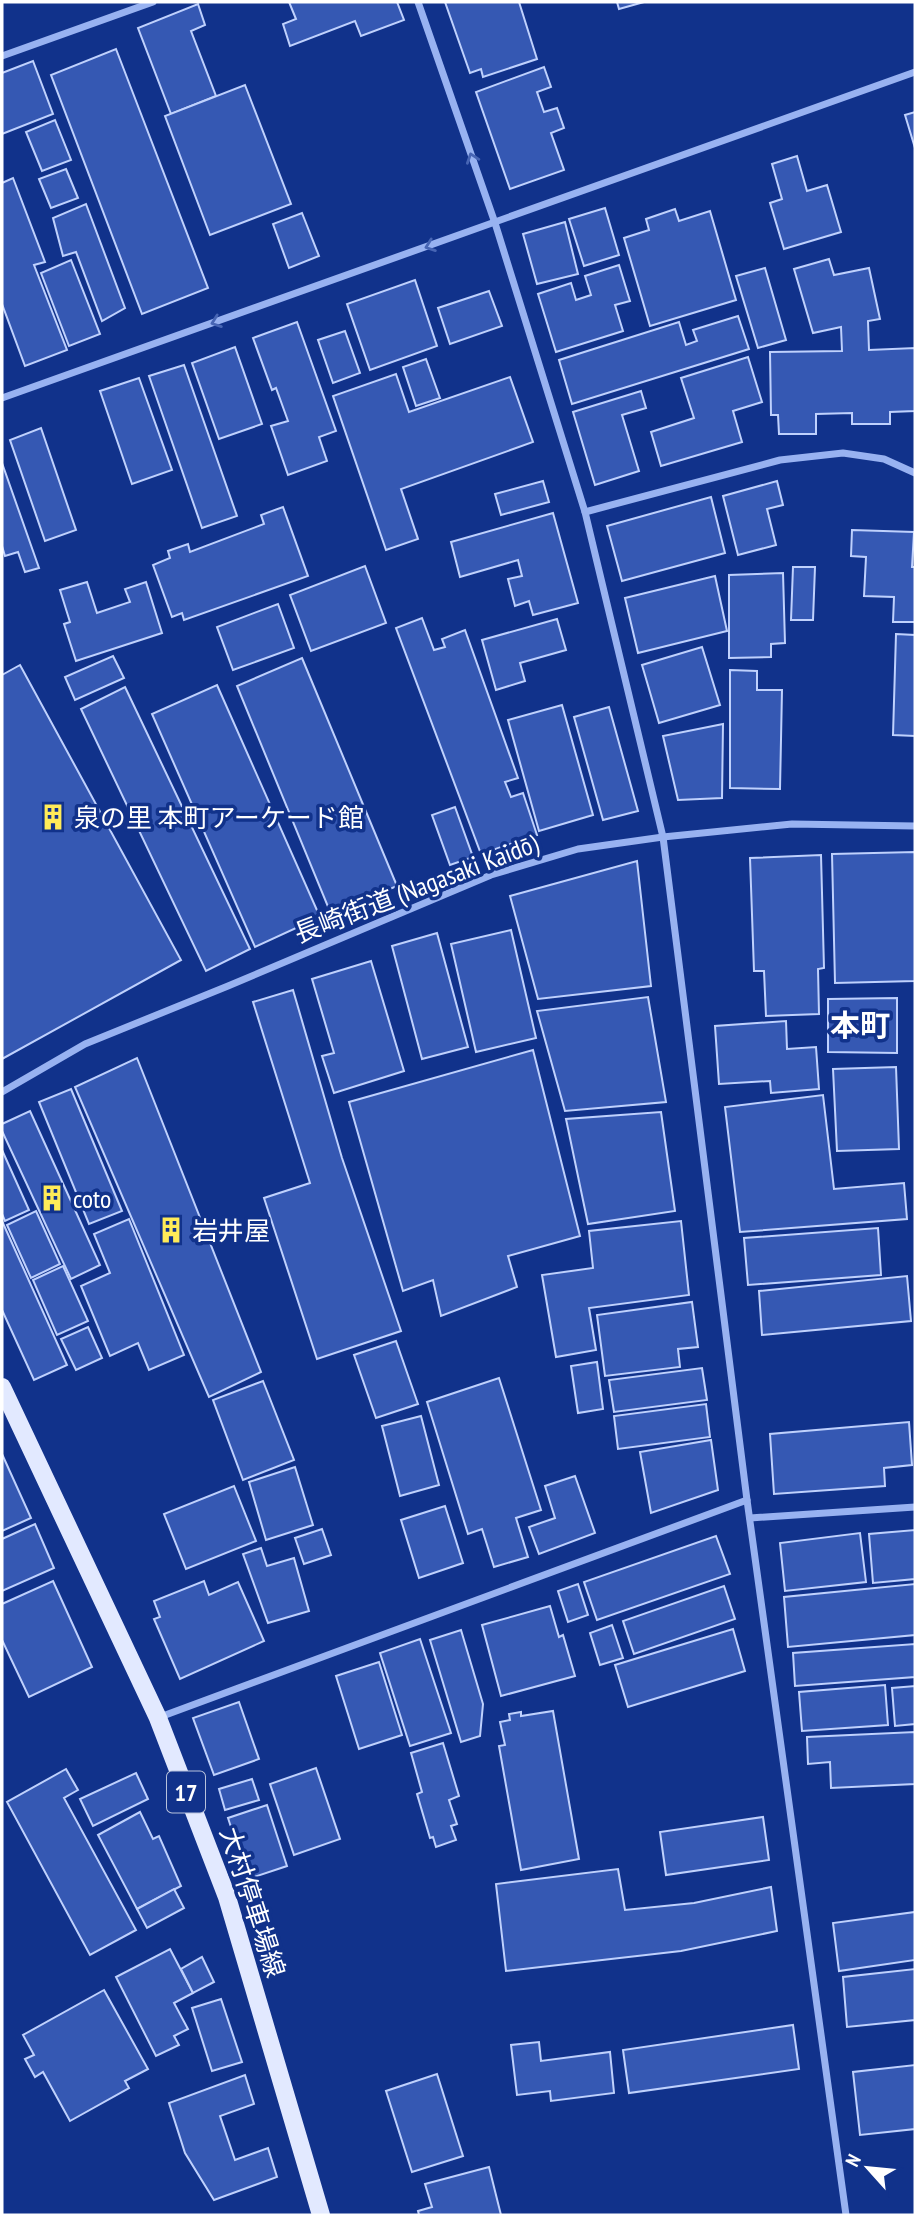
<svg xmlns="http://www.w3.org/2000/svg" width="917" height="2217" font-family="'PT Sans Narrow','Noto Sans JP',sans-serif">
	<rect width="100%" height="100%" fill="#11328b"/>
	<g fill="#3558b3" stroke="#bfd1fd" stroke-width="2">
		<path d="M289,2H397L404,20L361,36L355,21L290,46L283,24L296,19Z"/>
		<path d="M445,2H519L537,59L483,77L481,69L470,73Z"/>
		<path d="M617,2H644L619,9Z"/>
		<path d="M198,4L205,25L191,31L216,96L171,114L138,28Z"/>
		<path d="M116,49L208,288L142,314L51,75Z"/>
		<path d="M33,61L53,114L2,134V73Z"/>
		<path d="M544,67L551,87L537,92L544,112L557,108L564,128L551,133L564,170L510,189L476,92Z"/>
		<path d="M245,85L291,204L210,235L165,116Z"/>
		<path d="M915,112V148L905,115Z"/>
		<path d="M55,120L71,160L42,171L26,132Z"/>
		<path d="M797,156L807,191L827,185L841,232L784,249L770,203L782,199L772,164Z"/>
		<path d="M66,169L78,198L51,208L39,179Z"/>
		<path d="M13,178L45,262L34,265L67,350L25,366L2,304V183Z"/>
		<path d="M86,204L125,308L102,321L76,252L63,256L53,218Z"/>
		<path d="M605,208L619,255L584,266L569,219Z"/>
		<path d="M675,209L679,221L710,211L736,300L650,326L624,238L649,230L646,219Z"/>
		<path d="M302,213L319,256L289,268L273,224Z"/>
		<path d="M565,222L578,274L537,284L523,234Z"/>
		<path d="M829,259L834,275L869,268L880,319L868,321L869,350L915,348V411L890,412V424H852V413L816,414V434H779L778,415H771L770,352L842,351L841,327L813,333L794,269Z"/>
		<path d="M71,260L100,334L69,346L41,273Z"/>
		<path d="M619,265L630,301L615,305L623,331L556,352L538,294L571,283L576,300L591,295L585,276Z"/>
		<path d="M765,268L786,340L758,348L736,276Z"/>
		<path d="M415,280L437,346L370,370L347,304Z"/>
		<path d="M489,291L502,326L450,344L438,308Z"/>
		<path d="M738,316L749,349L572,404L559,360L679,322L686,345L697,341L693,330Z"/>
		<path d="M297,322L336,431L319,437L327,461L288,475L271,426L288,421L276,388L272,390L253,338Z"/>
		<path d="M345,331L360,373L333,383L318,340Z"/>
		<path d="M235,347L262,424L219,439L192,363Z"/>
		<path d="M748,357L762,402L733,411L742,442L661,466L651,432L694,418L681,378Z"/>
		<path d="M426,359L440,398L416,406L403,367Z"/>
		<path d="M184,365L237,516L202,528L149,376Z"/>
		<path d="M396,374L409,412L510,377L533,442L401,489L418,539L386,550L333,396Z"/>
		<path d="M139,378L172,470L132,484L100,391Z"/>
		<path d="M641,391L646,408L622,415L639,471L595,485L573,412Z"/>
		<path d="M41,428L76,530L45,541L10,440Z"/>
		<path d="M2,463L39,568L25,572L18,552L5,556L2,546Z"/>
		<path d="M543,481L549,502L501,515L495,494Z"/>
		<path d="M777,481L783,505L767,509L776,545L738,555L723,496Z"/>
		<path d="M711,497L725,553L622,581L607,526Z"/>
		<path d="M283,507L308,576L184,620L182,613L172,617L153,565L170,558L168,551L188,544L190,552L264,524L261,515Z"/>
		<path d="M553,513L578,603L533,615L529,601L515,606L508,579L522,576L518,560L460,577L451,542Z"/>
		<path d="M852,530L914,532L912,567H915V622H893L894,597L864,596L866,557L851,556Z"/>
		<path d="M365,566L386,623L311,651L290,595Z"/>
		<path d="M793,567H815L813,620H791Z"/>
		<path d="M783,573L785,643L771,644V657L729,658V575Z"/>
		<path d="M715,576L727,631L638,653L625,598Z"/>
		<path d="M87,582L97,613L130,602L125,589L146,582L162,633L76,661L64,624L70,622L60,590Z"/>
		<path d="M278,604L294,648L233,670L217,627Z"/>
		<path d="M422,618L434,650L445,647L442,639L465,630L518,778L505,782L511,797L523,793L537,835L481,854L396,628Z"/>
		<path d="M557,619L566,650L520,663L525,681L496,690L482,640Z"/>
		<path d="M896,634L915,635V736L893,735Z"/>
		<path d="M702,647L720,705L659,723L642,665Z"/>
		<path d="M113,656L124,678L75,700L65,677Z"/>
		<path d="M302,658L397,886L331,914L237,686Z"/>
		<path d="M20,665L181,960L2,1059V675Z"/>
		<path d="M730,670L757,671V690H782L780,789L730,788Z"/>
		<path d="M217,685L320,917L255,947L152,714Z"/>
		<path d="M125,687L250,949L206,971L81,709Z"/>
		<path d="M562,705L593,815L539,831L508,720Z"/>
		<path d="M609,707L638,811L603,820L574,717Z"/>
		<path d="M723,724L722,798L678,800L663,736Z"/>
		<path d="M455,807L473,857L450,865L432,815Z"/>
		<path d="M915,852V981L835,983L832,854Z"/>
		<path d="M821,855L824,968L818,969L819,1014L766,1016L764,971H754L750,858Z"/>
		<path d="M637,861L651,986L538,999L510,896Z"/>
		<path d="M511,930L536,1038L476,1052L451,944Z"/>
		<path d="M437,933L468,1047L422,1059L392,946Z"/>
		<path d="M371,961L404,1071L334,1093L322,1056L334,1053L312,979Z"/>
		<path d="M293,990L342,1158L401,1331L317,1359L264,1198L310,1183L253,1002Z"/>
		<path d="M648,997L666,1102L565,1111L537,1011Z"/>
		<path d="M897,998V1053L828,1052V999Z"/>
		<path d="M786,1021L787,1049L816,1047L819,1089L771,1093L770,1081L719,1084L715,1026Z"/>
		<path d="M533,1050L580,1236L508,1256L517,1287L441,1316L433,1280L403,1291L349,1102Z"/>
		<path d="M137,1058L261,1372L209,1397L75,1087Z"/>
		<path d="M896,1067L899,1149L837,1151L833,1069Z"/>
		<path d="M71,1089L122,1211L89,1224L39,1102Z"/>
		<path d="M823,1095L834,1189L904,1183L907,1219L740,1232L725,1107Z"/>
		<path d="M30,1111L100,1265L71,1279L2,1131V1124Z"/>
		<path d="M661,1112L675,1211L588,1224L566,1119Z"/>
		<path d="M2,1150L29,1210L5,1221L2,1214Z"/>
		<path d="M36,1211L60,1264L31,1278L7,1225Z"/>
		<path d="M129,1219L184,1355L149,1370L138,1343L110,1356L81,1286L110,1273L94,1234Z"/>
		<path d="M2,1221L67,1365L34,1380L2,1310Z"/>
		<path d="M681,1221L689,1295L589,1308L596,1350L556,1357L542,1275L593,1268L589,1231Z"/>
		<path d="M878,1228L881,1275L748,1285L744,1238Z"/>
		<path d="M63,1266L88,1321L57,1335L33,1280Z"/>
		<path d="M907,1276L911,1321L762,1335L759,1291Z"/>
		<path d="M692,1302L698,1347L678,1349L680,1367L605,1376L597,1315Z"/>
		<path d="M88,1327L102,1358L76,1370L61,1339Z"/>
		<path d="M396,1341L418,1404L376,1418L354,1355Z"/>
		<path d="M597,1362L603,1409L578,1413L571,1366Z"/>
		<path d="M702,1368L707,1400L614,1412L609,1380Z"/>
		<path d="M499,1378L541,1510L516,1518L528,1557L494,1567L482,1529L468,1534L427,1402Z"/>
		<path d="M263,1381L294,1460L243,1480L213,1400Z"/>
		<path d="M706,1404L710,1437L618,1449L614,1416Z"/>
		<path d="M421,1416L439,1485L400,1496L382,1426Z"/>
		<path d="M909,1422L912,1465L884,1468L885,1486L774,1494L770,1434Z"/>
		<path d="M711,1440L718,1490L651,1513L640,1452Z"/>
		<path d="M2,1454L31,1518L2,1531Z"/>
		<path d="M295,1467L313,1525L266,1540L249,1482Z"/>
		<path d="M575,1476L595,1533L539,1554L529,1527L555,1518L545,1486Z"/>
		<path d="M234,1486L256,1541L186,1569L164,1514Z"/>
		<path d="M445,1506L463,1563L419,1578L401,1520Z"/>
		<path d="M35,1524L54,1568L2,1591V1539Z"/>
		<path d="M322,1529L331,1555L304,1564L295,1538Z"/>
		<path d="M915,1530V1579L873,1583L869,1534Z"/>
		<path d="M860,1533L866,1582L785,1591L780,1543Z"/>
		<path d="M716,1536L730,1574L597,1620L584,1582Z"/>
		<path d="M261,1548L267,1566L294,1558L309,1611L268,1623L243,1554Z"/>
		<path d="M53,1581L92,1667L29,1697L2,1640V1604Z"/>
		<path d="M204,1581L209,1595L238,1582L264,1641L180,1679L154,1619L160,1617L154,1601Z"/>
		<path d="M578,1584L588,1615L568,1622L558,1591Z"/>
		<path d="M915,1584V1635L788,1647L784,1597Z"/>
		<path d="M724,1586L735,1619L634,1654L623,1621Z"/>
		<path d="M550,1606L559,1637L563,1635L575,1676L501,1696L482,1625Z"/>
		<path d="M612,1625L623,1658L600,1665L590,1633Z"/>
		<path d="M733,1629L745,1671L628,1707L615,1665Z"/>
		<path d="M461,1630L483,1704L480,1736L461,1742L430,1640Z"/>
		<path d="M420,1639L451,1733L410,1746L380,1653Z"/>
		<path d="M915,1644V1677L795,1686L793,1653Z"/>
		<path d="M379,1662L402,1735L359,1749L336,1676Z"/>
		<path d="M885,1685L888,1725L802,1731L799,1692Z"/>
		<path d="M915,1686V1724L895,1726L892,1688Z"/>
		<path d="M239,1702L259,1759L214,1775L193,1718Z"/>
		<path d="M553,1711L579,1859L521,1870L499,1746L505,1745L500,1722L510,1720L509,1714L521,1712V1716Z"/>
		<path d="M915,1732V1784L831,1788L830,1762L808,1764L807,1737Z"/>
		<path d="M443,1743L459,1796L449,1800L457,1824L451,1826L456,1840L436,1847L433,1837L430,1838L417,1794L422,1792L411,1753Z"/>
		<path d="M316,1768L340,1839L294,1855L270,1784Z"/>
		<path d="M66,1769L78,1790L64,1798L136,1930L90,1955L7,1802Z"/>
		<path d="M136,1773L148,1799L93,1826L80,1799Z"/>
		<path d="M252,1779L259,1800L225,1810L219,1789Z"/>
		<path d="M267,1805L287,1866L248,1879L228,1818Z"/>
		<path d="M140,1812L153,1839L159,1836L181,1886L137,1909L98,1835Z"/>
		<path d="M763,1817L769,1860L666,1875L660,1832Z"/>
		<path d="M618,1869L625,1910L694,1903L771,1887L777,1931L681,1951L506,1971L496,1884Z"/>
		<path d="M174,1889L184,1908L147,1928L137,1909Z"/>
		<path d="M915,1912V1960L839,1971L833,1923Z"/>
		<path d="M170,1949L193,1993L174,2003L188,2029L174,2036L179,2045L156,2056L116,1977Z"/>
		<path d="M202,1957L214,1982L193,1993L181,1969Z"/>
		<path d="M915,1969V2020L847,2027L843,1977Z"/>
		<path d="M104,1990L148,2069L125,2081L129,2088L70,2121L43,2072L35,2077L25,2059L34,2055L23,2035Z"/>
		<path d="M221,1999L242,2062L212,2071L192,2008Z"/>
		<path d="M793,2025L799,2069L629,2093L623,2050Z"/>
		<path d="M539,2042L541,2061L610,2052L614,2093L551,2101L550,2091L517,2095L511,2045Z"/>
		<path d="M915,2065V2129L860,2135L853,2072Z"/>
		<path d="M437,2074L463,2156L412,2172L386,2091Z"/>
		<path d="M245,2075L254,2104L220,2116L235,2160L268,2148L277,2177L214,2200L185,2153L169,2103Z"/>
		<path d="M489,2167L501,2215H419L418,2211L432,2207L425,2184Z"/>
	</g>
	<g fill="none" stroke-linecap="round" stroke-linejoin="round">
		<g stroke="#98b2f1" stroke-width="7">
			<path d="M418,2L495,223L585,512L663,837L747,1500L846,2215"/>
			<path d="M2,56L153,2"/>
			<path d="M2,398L915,72"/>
			<path d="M585,512L780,460L843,453L884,459L915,473"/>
			<path d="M2,1092L85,1044L228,986L491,875L578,849L663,837L792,824L915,826"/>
			<path d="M750,1518L915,1507"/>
			<path d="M160,1717L747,1500"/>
		</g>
		<path stroke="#e2e9ff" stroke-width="18" d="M2,1387L158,1718L227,1897L321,2215"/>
	</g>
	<defs><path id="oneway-chevron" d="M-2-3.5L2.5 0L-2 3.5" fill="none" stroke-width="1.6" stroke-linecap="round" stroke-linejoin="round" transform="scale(1.75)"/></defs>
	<g stroke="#4765b4">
		<use href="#oneway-chevron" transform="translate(472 158) rotate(-109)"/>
		<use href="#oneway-chevron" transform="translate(430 246) rotate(160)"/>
		<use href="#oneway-chevron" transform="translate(216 322) rotate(160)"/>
	</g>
	<defs>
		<g id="building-bare" transform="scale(2.1)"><path d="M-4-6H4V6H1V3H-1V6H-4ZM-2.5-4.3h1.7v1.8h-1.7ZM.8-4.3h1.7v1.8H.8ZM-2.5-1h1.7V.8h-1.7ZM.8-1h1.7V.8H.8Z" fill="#ffeb58" stroke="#11328b" stroke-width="2.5" paint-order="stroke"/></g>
	</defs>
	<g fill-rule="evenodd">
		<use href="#building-bare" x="53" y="817"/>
		<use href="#building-bare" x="52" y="1198"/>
		<use href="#building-bare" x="171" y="1230"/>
	</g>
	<g text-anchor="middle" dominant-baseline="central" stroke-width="7" stroke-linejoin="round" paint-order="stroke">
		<rect fill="#11328b" stroke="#b8c2dc" stroke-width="2" x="167" y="1771.5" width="38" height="41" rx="5"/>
		<g font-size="24" font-weight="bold" fill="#fff">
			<text x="186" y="1792">17</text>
		</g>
		<g font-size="26" fill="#fff" stroke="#11328b" text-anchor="start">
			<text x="74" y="817">泉の里 本町アーケード館</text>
			<text x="73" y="1198">coto</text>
			<text x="192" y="1230">岩井屋</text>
		</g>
		<g font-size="26" fill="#fff" stroke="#11328b">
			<text transform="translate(416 888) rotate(-21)">長崎街道 (Nagasaki Kaidō)</text>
			<text transform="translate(253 1902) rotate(72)">大村停車場線</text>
		</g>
		<g font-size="30" font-weight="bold" fill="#fff" stroke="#11328b">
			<text x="860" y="1024">本町</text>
		</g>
	</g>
	<rect width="917" height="2217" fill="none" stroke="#ffffff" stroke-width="7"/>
	<g transform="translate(868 2168) rotate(297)" stroke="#11328b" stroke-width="5" paint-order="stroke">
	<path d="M0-5L12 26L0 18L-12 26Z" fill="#ffffff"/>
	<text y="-10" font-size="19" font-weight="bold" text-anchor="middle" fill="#ffffff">N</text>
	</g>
</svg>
